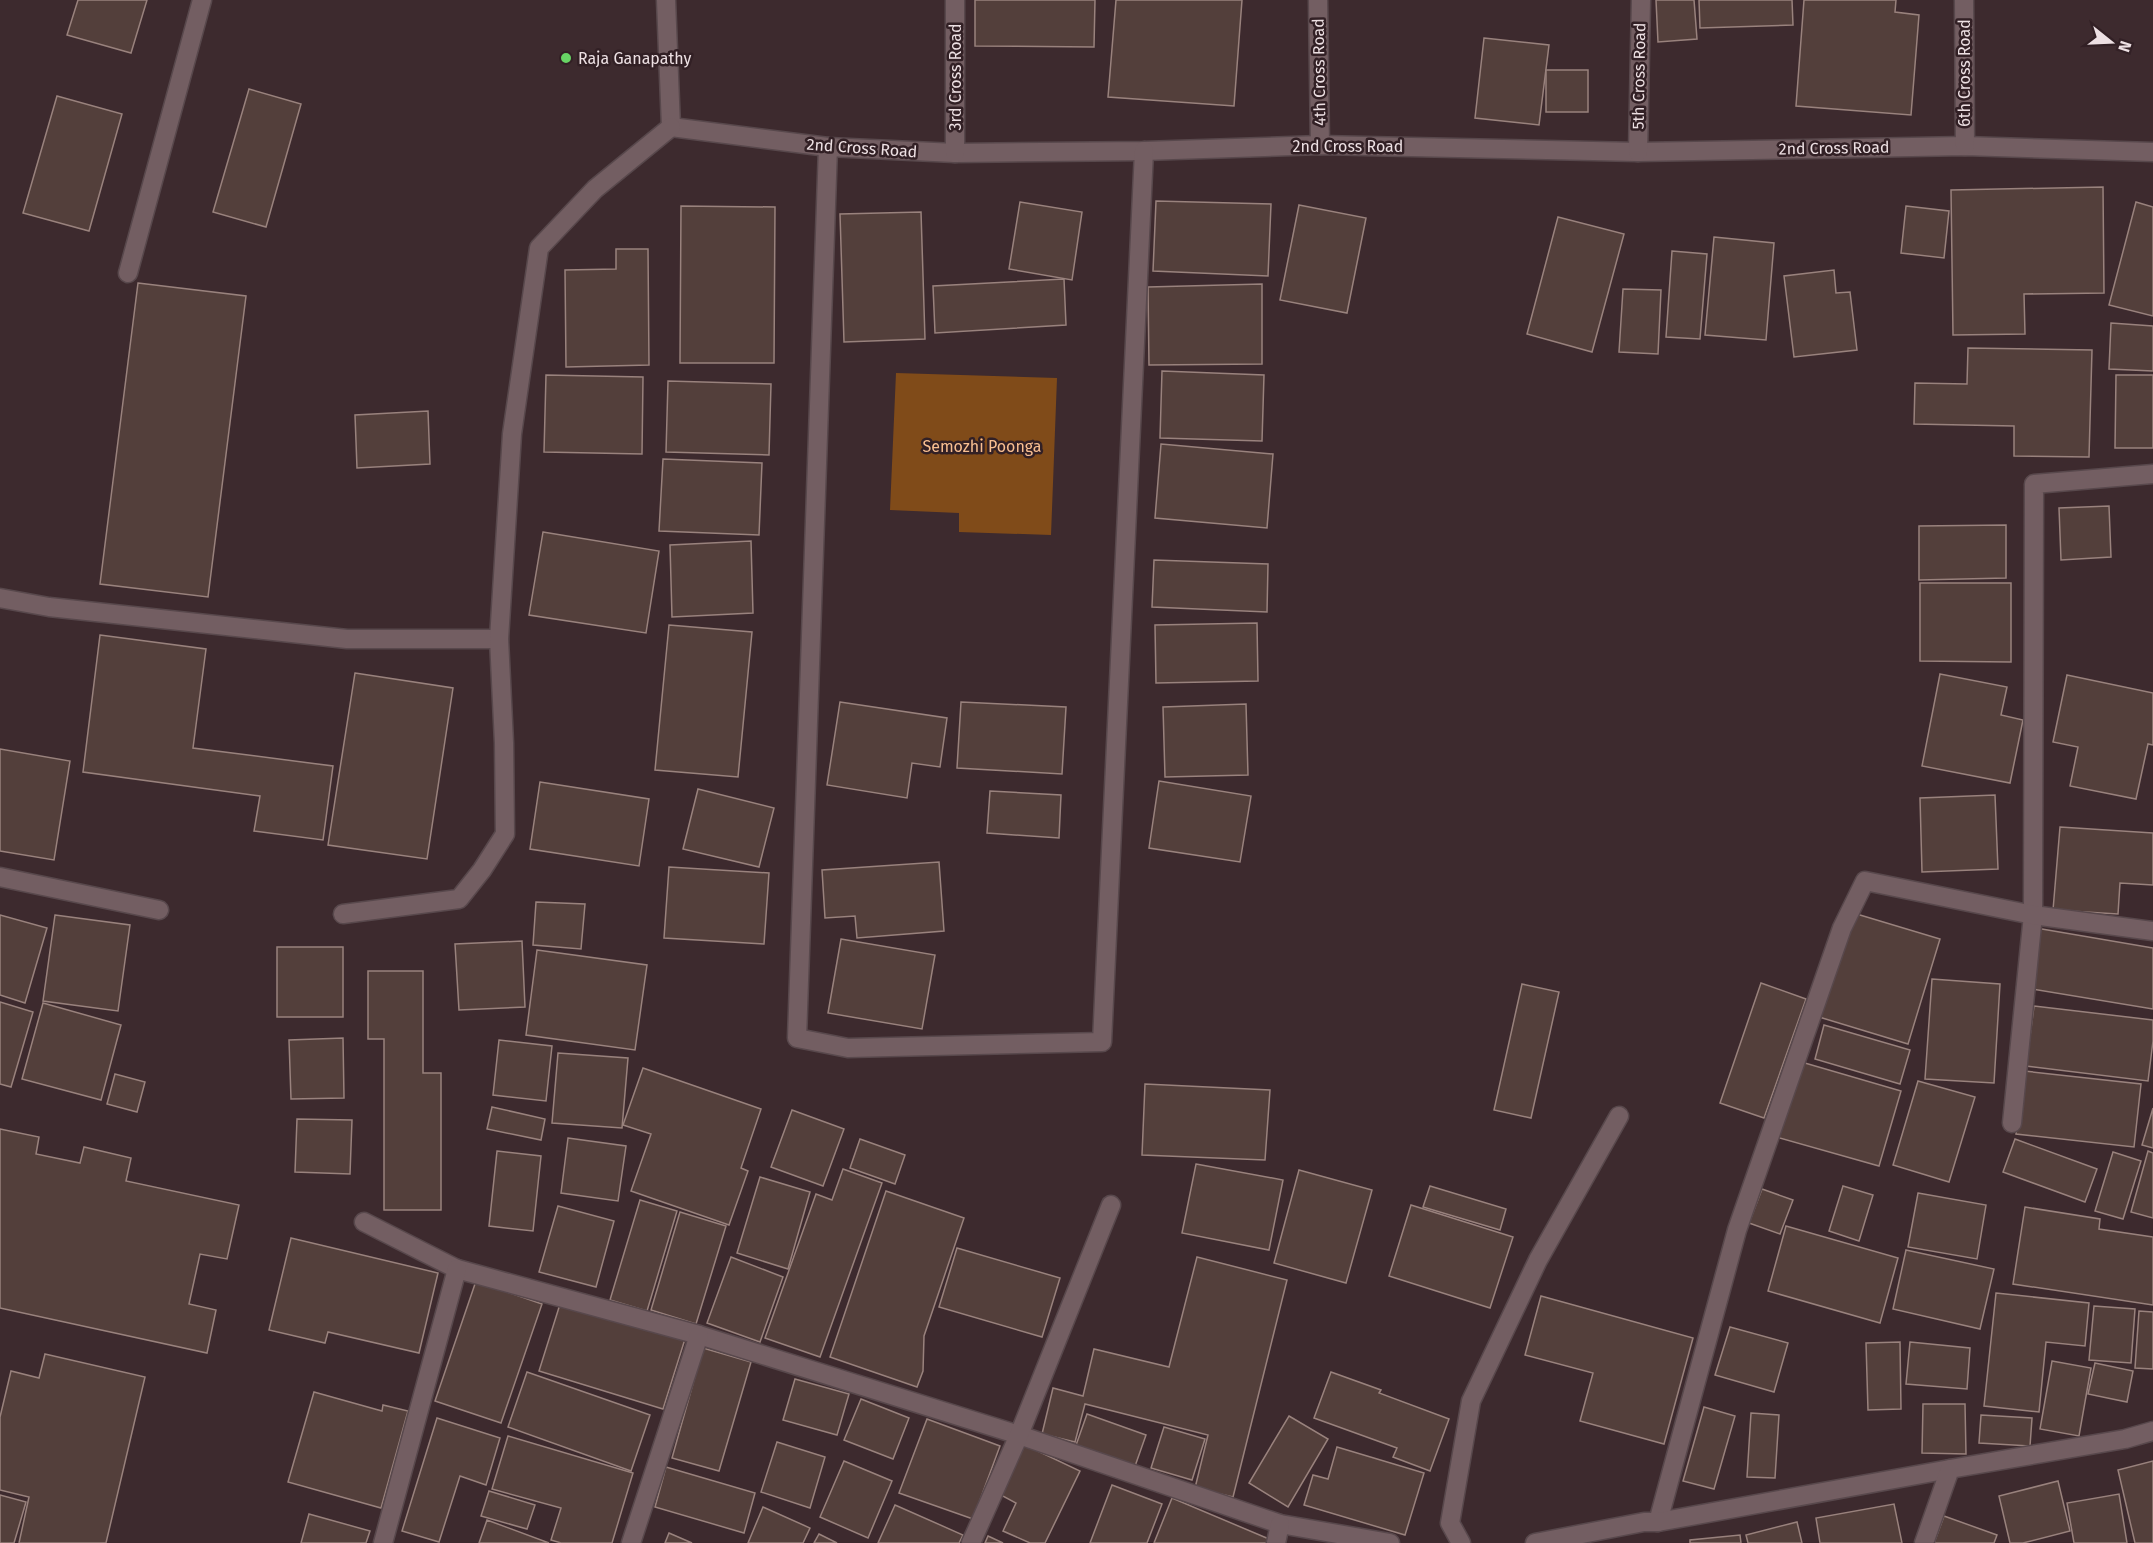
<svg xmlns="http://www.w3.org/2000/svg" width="2153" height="1543" font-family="'Fira Sans',sans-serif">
	<rect width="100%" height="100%" fill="#3d2a2e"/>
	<path fill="#804b19" d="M896,373L1057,378L1051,535L959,532V513L890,510Z"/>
	<g fill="#533f3b" stroke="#99827d" stroke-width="1.5">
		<path d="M78,0H147L131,53L67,35Z"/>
		<path d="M975,0H1095L1094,47L975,46Z"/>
		<path d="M1116,0H1242L1234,106L1108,97Z"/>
		<path d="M1656,0H1694L1697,39L1658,42Z"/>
		<path d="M1699,0H1792L1793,25L1700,28Z"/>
		<path d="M1804,0H1896L1895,12L1919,15L1911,115L1796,106Z"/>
		<path d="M1484,38L1549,45L1539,125L1475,118Z"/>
		<rect x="1546" y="70" width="42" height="42"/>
		<path d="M249,89L301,104L266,227L213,212Z"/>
		<path d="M57,96L122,114L89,231L23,213Z"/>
		<path d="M2103,187L2104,293L2024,294L2025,334L1953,335L1951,190Z"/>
		<path d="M1156,201L1271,204L1268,276L1153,271Z"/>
		<path d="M1020,202L1082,212L1072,280L1009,269Z"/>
		<path d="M2136,202L2153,207V316L2109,305Z"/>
		<path d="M1299,205L1366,218L1347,313L1280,300Z"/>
		<path d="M681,206L775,207L774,363H680Z"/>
		<path d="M1906,206L1949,211L1944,258L1901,253Z"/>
		<path d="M921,212L925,339L844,342L840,214Z"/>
		<path d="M1558,217L1624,234L1592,352L1527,334Z"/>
		<path d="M1714,237L1774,243L1766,340L1705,335Z"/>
		<path d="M616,249H648L649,365L566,367L565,270L616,269Z"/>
		<path d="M1672,251L1707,254L1700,339L1666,337Z"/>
		<path d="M1834,270L1836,293L1850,292L1857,350L1794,357L1784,276Z"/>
		<path d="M1064,279L1066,325L935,333L933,286Z"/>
		<path d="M138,283L246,296L208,597L100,584Z"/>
		<path d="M1262,284V364L1149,365L1148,287Z"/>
		<path d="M1623,289L1661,290L1658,354L1619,352Z"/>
		<path d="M2111,323L2153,326V371L2109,369Z"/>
		<path d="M1968,348L2092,350L2089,457L2014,456V426L1914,424L1915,383L1967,384Z"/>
		<path d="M1162,371L1264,375L1262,441L1160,438Z"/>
		<path d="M546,375L643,377L642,454L544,452Z"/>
		<path d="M2116,375H2153V448H2115Z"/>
		<path d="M668,381L771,384L769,455L666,452Z"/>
		<path d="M428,411L430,464L357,468L355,415Z"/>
		<path d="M1161,444L1273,454L1267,528L1155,518Z"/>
		<path d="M663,459L762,463L759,535L659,531Z"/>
		<path d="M2109,506L2111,557L2061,560L2059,508Z"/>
		<path d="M2006,525V578L1919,580V526Z"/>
		<path d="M543,532L659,551L646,633L529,615Z"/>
		<path d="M751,541L753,613L672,617L670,545Z"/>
		<path d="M1154,560L1268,564L1267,612L1152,607Z"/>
		<path d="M1920,583H2011V662L1920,661Z"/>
		<path d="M1257,623L1258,681L1156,683L1155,625Z"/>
		<path d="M669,625L752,632L738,777L655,770Z"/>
		<path d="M100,635L206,649L193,748L333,766L323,840L254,831L260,796L83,772Z"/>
		<path d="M355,673L453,688L427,859L328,845Z"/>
		<path d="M1940,674L2007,687L2001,715L2023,720L2010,783L1922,766Z"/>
		<path d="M2067,675L2153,693V745L2148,744L2136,799L2070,786L2078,747L2053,742Z"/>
		<path d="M840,702L947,718L940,767L912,763L907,798L827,785Z"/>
		<path d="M961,702L1066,707L1062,774L957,768Z"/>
		<path d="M1246,704L1248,775L1165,777L1163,707Z"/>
		<path d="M0,749L70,761L54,860L0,851Z"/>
		<path d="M1159,781L1251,796L1240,862L1149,848Z"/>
		<path d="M540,782L649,799L639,866L530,849Z"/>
		<path d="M698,789L774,808L759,867L683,849Z"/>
		<path d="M990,791L1061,795L1059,838L987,833Z"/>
		<path d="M1995,795L1998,869L1922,872L1920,798Z"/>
		<path d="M2060,827L2153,833V885L2120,883L2118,914L2053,910Z"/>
		<path d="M939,862L944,931L857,938L855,916L825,918L822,870Z"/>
		<path d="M669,867L769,873L764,944L664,938Z"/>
		<path d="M536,902L585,904L581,949L533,945Z"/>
		<path d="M1850,912L1940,939L1908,1044L1819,1017Z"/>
		<path d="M0,915L47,928L25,1003L0,995Z"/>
		<path d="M55,915L130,925L118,1011L43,1001Z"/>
		<path d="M2036,928L2153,948V1009L2026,988Z"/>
		<path d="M841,939L935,955L922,1029L828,1013Z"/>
		<path d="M522,941L525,1007L459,1010L455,944Z"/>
		<rect x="277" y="947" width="66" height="70"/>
		<path d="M537,950L647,965L635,1050L526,1035Z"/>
		<path d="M368,971H423V1073H441V1210H384V1039H368Z"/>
		<path d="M1932,979L2000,984L1994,1083L1925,1079Z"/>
		<path d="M1761,983L1806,999L1764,1118L1720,1103Z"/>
		<path d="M1522,984L1559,992L1531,1118L1494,1110Z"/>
		<path d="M0,1002L33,1012L11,1087L0,1084Z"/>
		<path d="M43,1003L121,1025L101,1100L22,1079Z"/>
		<path d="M2034,1006L2153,1020V1041L2148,1081L2026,1066Z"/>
		<path d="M1824,1025L1910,1050L1900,1084L1815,1059Z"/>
		<path d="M343,1038L344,1098L291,1099L289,1040Z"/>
		<path d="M499,1040L552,1046L546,1101L493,1095Z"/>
		<path d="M558,1053L628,1058L622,1128L552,1123Z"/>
		<path d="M1798,1061L1901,1091L1879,1166L1776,1137Z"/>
		<path d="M643,1068L761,1109L741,1168L748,1171L729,1225L631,1191L651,1134L623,1125Z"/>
		<path d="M2024,1071L2141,1084L2134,1147L2016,1134Z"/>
		<path d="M115,1074L145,1082L137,1112L107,1104Z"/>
		<path d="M1918,1081L1975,1097L1949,1182L1893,1165Z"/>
		<path d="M1145,1084L1270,1090L1265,1160L1142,1155Z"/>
		<path d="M492,1107L545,1119L541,1140L487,1129Z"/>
		<path d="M2153,1108V1148L2142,1145Z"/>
		<path d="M792,1110L844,1129L823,1186L771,1167Z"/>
		<path d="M297,1119L352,1120L350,1174L295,1172Z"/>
		<path d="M0,1129L39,1137L36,1154L80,1163L84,1147L131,1158L126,1181L239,1205L227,1259L200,1254L189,1304L216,1310L207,1353L0,1308Z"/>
		<path d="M568,1138L626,1146L618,1201L561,1193Z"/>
		<path d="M860,1139L905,1155L895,1184L850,1168Z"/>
		<path d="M2015,1139L2097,1169L2085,1202L2003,1172Z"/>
		<path d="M497,1151L541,1156L533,1231L489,1226Z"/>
		<path d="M2148,1151L2153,1153V1218L2131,1212Z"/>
		<path d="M2113,1152L2141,1161L2123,1219L2095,1211Z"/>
		<path d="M1196,1164L1283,1180L1269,1250L1182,1233Z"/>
		<path d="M843,1169L882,1183L820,1357L765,1338L816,1194L832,1200Z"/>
		<path d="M1299,1170L1372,1190L1346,1283L1274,1263Z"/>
		<path d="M760,1177L810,1192L788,1269L737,1253Z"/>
		<path d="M1430,1186L1506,1209L1500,1230L1423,1207Z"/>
		<path d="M1843,1186L1873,1195L1859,1241L1829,1231Z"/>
		<path d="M1762,1189L1793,1200L1780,1234L1749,1223Z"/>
		<path d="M886,1191L964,1218L924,1336L923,1371L917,1387L830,1357Z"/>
		<path d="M1918,1193L1986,1205L1977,1259L1908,1247Z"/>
		<path d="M640,1200L677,1211L647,1311L610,1300Z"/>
		<path d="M1411,1205L1513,1237L1490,1308L1389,1276Z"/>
		<path d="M558,1206L614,1221L596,1287L539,1272Z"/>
		<path d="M2025,1207L2100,1219L2099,1229L2153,1237V1305L2013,1284Z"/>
		<path d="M680,1212L726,1226L696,1324L651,1310Z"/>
		<path d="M1786,1226L1898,1258L1880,1323L1768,1291Z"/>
		<path d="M291,1238L438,1273L419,1353L328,1332L325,1343L269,1330Z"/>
		<path d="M957,1248L1060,1278L1042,1337L939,1307Z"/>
		<path d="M1906,1250L1994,1269L1980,1329L1893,1309Z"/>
		<path d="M731,1257L783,1277L760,1342L707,1323Z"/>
		<path d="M1197,1257L1287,1280L1233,1497L1195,1488L1208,1435L1085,1404L1075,1442L1042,1434L1053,1388L1083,1396L1094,1349L1169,1367Z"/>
		<path d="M476,1281L542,1304L501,1423L435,1401Z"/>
		<path d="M1996,1293L2089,1303L2085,1346L2046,1342L2039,1412L1984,1406Z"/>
		<path d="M1541,1296L1693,1338L1664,1444L1580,1421L1593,1373L1525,1355Z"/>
		<path d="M561,1301L685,1339L663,1409L539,1371Z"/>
		<path d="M2094,1306L2135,1309L2131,1363L2089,1360Z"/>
		<path d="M2139,1311L2153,1312V1369L2135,1368Z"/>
		<path d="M1730,1327L1788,1343L1774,1392L1715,1375Z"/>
		<path d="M1900,1342L1901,1409L1868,1410L1866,1343Z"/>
		<path d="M1910,1342L1970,1348L1967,1389L1906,1384Z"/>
		<path d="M703,1348L751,1362L719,1471L672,1458Z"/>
		<path d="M45,1354L145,1377L106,1543H19L29,1497L0,1490V1417L11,1371L39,1378Z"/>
		<path d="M2052,1361L2091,1368L2079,1436L2040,1429Z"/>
		<path d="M2095,1363L2133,1371L2127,1402L2088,1394Z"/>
		<path d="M527,1372L650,1415L631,1471L508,1427Z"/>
		<path d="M1331,1372L1381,1390L1379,1393L1449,1419L1430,1471L1393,1457L1397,1448L1314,1418Z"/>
		<path d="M795,1379L849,1394L837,1435L783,1420Z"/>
		<path d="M314,1392L382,1411L383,1405L408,1411L381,1508L288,1482Z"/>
		<path d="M861,1399L909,1418L893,1459L844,1440Z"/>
		<path d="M1923,1404H1965L1966,1454L1922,1453Z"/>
		<path d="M1704,1407L1735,1416L1714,1489L1683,1481Z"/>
		<path d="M1751,1413L1779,1415L1775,1478L1747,1477Z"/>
		<path d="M1087,1414L1146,1435L1134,1469L1075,1448Z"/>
		<path d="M1981,1415L2032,1418L2030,1446L1979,1443Z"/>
		<path d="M1289,1416L1328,1439L1288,1507L1249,1483Z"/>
		<path d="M437,1418L500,1438L486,1485L460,1476L439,1542L402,1531Z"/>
		<path d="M927,1419L1000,1446L973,1519L899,1493Z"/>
		<path d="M1164,1427L1205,1439L1192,1480L1151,1468Z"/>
		<path d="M508,1436L633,1473L612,1543H561L551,1540L561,1508L492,1489Z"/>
		<path d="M777,1442L825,1457L810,1508L761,1492Z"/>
		<path d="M1023,1444L1080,1471L1045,1543H1030L1003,1531L1016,1503L999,1494Z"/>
		<path d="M1337,1447L1424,1473L1405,1535L1304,1505L1313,1475L1328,1479Z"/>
		<path d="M844,1461L892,1481L868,1538L820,1517Z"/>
		<path d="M2153,1461V1543H2135L2118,1470Z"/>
		<path d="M666,1467L755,1493L744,1533L655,1507Z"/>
		<path d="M2058,1481L2070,1531L2023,1543H2010L1999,1496Z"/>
		<path d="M1112,1485L1162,1504L1147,1543H1090Z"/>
		<path d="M489,1491L535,1505L527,1529L481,1516Z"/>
		<path d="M2119,1494L2127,1543H2074L2067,1503Z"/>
		<path d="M0,1495L26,1502L14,1543H0Z"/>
		<path d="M1172,1498L1269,1539L1268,1543H1154Z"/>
		<path d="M1894,1504L1902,1543H1820L1816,1518Z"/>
		<path d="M895,1505L963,1535L959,1543H878Z"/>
		<path d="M763,1507L810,1528L803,1543H748Z"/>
		<path d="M309,1514L370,1531L366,1543H301Z"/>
		<path d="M1944,1516L1997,1535L1994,1543H1934Z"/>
		<path d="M487,1520L549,1543H479Z"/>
		<path d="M1797,1522L1802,1543H1748L1746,1535Z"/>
		<path d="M669,1533L692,1543H665Z"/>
		<path d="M819,1534L837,1543H814Z"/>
		<path d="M1740,1535L1741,1543H1690V1540Z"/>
		<path d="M988,1536L1003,1543H985Z"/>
	</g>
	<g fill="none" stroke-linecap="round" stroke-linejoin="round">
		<g stroke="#58484c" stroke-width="21">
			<g id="minor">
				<path d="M666,0L671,127L828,147L955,153L1144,151L1320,145L1638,152L1965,146L2153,152"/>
				<path d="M955,0V153"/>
				<path d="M1318,0L1320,145"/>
				<path d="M1964,0L1965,146"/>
				<path d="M828,147L797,1038L848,1048L1102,1042L1144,151"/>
				<path d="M1638,152L1641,0"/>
				<path d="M128,273L202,0"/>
				<path d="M0,598L49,607L347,639H499"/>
				<path d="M0,877L159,910"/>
				<path d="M343,914L459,899L482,870L505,834L504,743L499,639L512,434L539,248L595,189L671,127"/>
				<path d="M2012,1123L2033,915L2034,484L2153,474"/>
				<path d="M364,1222L457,1269L699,1335L1019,1435L1280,1524L1390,1543"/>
				<path d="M1658,1522L1737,1230L1842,928L1865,881L2033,915L2153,931"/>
				<path d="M383,1543L457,1269"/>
				<path d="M631,1543L699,1335"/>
				<path d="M971,1543L1019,1435L1111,1205"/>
				<path d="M1276,1543L1280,1524"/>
				<path d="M1461,1543L1450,1523L1471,1401L1538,1260L1619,1116"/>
				<path d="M1535,1543L1644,1522H1658L1950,1469"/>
				<path d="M1924,1543L1950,1469L2125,1439L2153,1431"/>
			</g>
		</g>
		<use href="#minor" stroke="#735e62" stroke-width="18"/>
	</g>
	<circle fill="#68d465" stroke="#322025" stroke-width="2" cx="566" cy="58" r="6"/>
	<g text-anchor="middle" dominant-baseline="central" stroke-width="5" stroke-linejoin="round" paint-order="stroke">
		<g font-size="16" fill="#ede0e3" stroke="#322025" text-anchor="start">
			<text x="578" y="58">Raja Ganapathy</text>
		</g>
		<g font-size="16" fill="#ede0e3" stroke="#322025">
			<text transform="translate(1319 72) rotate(-91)">4th Cross Road</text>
			<text transform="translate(1964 73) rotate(-90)">6th Cross Road</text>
			<text transform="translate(1639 76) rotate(-89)">5th Cross Road</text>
			<text transform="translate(955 77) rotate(-90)">3rd Cross Road</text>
			<text x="1348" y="146">2nd Cross Road</text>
			<text transform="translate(862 148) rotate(4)">2nd Cross Road</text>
			<text transform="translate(1834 148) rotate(-1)">2nd Cross Road</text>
		</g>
		<g font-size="16" fill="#f9bf91" stroke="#322025">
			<text x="982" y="446">Semozhi Poonga</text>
		</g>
	</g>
	<g transform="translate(2111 42) rotate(108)" stroke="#322025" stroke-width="4.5" paint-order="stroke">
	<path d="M0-4.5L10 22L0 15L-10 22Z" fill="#ede0e3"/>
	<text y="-9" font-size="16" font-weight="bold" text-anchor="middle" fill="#ede0e3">N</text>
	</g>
</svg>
